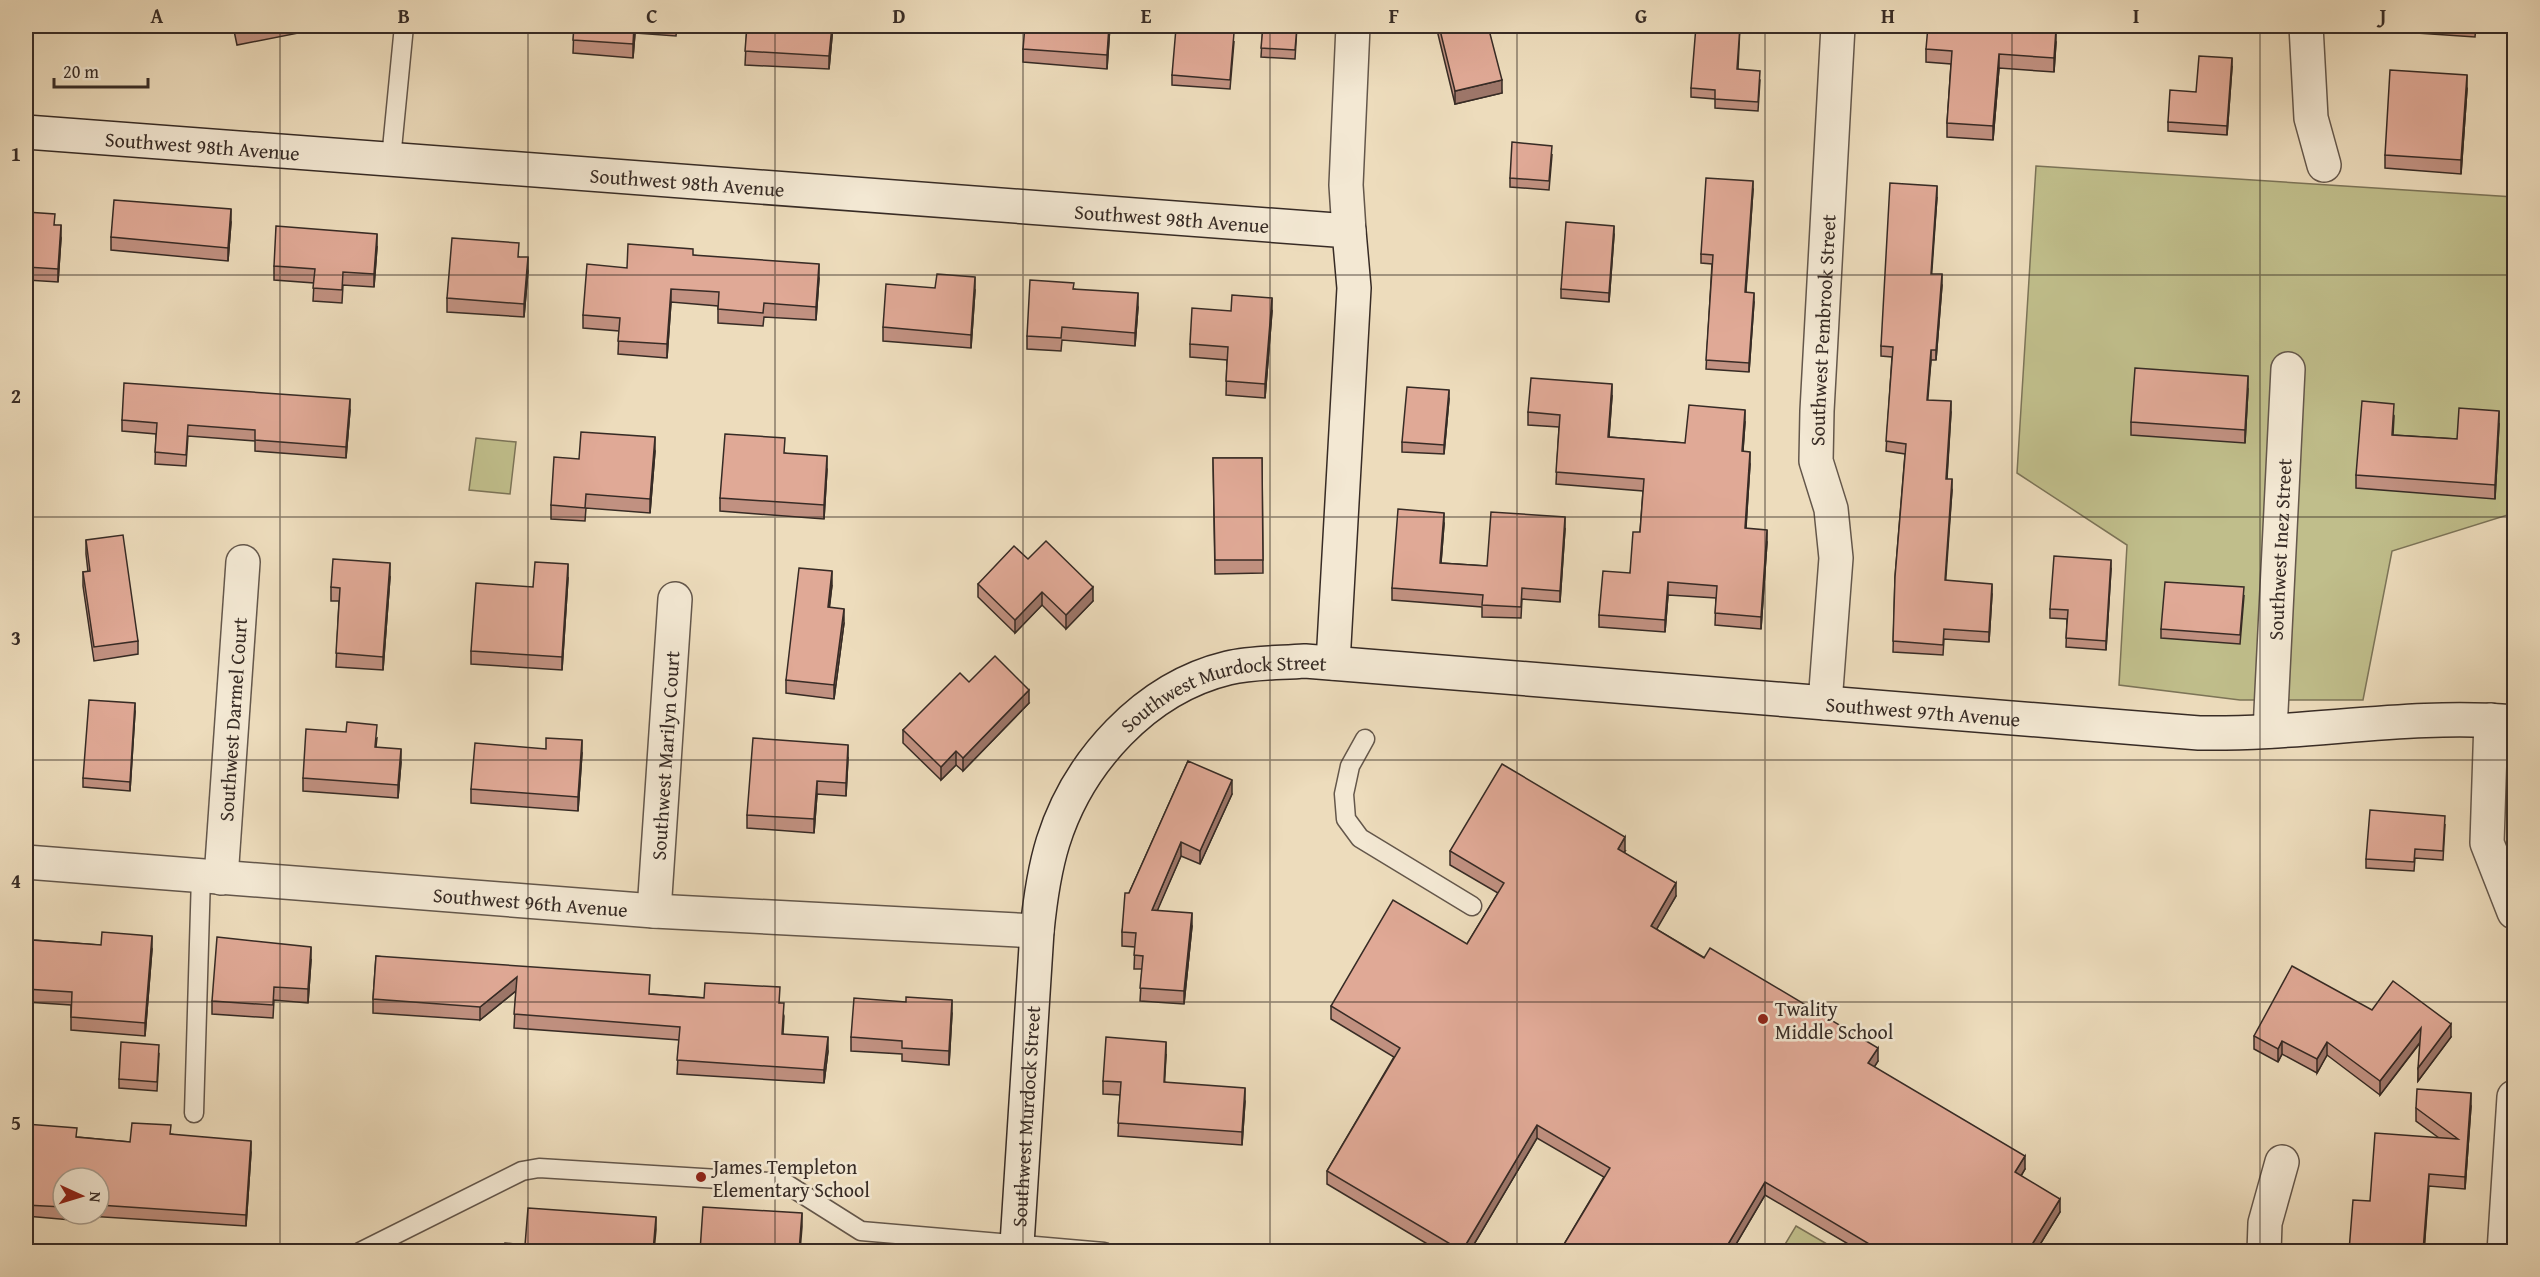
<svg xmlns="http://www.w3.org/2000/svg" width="2540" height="1277" font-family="'Gentium Book Plus',serif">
	<rect width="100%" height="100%" fill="#eddcbc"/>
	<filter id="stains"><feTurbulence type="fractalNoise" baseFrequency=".00333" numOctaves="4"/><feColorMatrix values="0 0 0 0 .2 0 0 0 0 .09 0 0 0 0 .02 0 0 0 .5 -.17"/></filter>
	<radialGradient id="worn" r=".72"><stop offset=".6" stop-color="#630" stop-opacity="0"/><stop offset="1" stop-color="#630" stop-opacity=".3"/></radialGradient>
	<g fill="#c0be8b" stroke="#7c7458" stroke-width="1.5">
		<path d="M2036,166L2514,197V513L2392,551L2363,700H2240L2119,685L2127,545L2017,473Z"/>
		<path d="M476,438L516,442L510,494L469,490Z"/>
		<path d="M1796,1226L1839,1251H1781Z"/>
	</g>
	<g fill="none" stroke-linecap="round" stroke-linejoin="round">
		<g stroke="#64574b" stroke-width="21">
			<g id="lane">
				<path d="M391,159L404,26"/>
				<path d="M1365,739L1350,766L1344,794L1346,819L1360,838L1472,906"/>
				<path d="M194,1113L201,876"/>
				<path d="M360,1252L522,1171L539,1168L785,1183L861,1231L1104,1252"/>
			</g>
		</g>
		<g stroke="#64574b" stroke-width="36">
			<g id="street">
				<path d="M2306,26L2311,118L2324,165"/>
				<path d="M1349,231L1346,185L1353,26"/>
				<path id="s1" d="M1825,703L1836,558L1831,509L1816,461L1817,411L1838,26"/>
				<path d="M2491,720L2487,843L2514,912"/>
				<path id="s2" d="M2270,731L2288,369"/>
				<path id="s3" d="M26,862L654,911L1037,931"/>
				<path id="s4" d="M221,878L243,562"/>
				<path id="s5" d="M654,911L675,599"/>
				<path d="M2264,1252L2265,1223L2282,1162"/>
				<path d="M2504,1252L2514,1097"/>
			</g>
		</g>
		<g stroke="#372b25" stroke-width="36">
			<g id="secondary">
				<path id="s6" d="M26,132L1349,231L1354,288L1333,663"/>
				<path id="s7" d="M1017,1244L1037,931C1040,901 1044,871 1053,842C1078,762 1145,688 1228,668C1253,662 1280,663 1305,661L2199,733C2304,735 2409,713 2514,722"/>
			</g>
		</g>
		<use href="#lane" stroke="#f3e8d3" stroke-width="18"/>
		<use href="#street" stroke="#f3e8d3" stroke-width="33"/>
		<use href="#secondary" stroke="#f3e8d3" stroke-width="33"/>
	</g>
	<g fill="#c19181" stroke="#372b25" stroke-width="1.5" fill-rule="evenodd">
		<path d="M26,26H33L31,57H26Z"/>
		<path d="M233,26H324V28L237,45Z"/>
		<path d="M453,26H483V30L453,28Z"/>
		<path d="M574,26H677L676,36L635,33L633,58L573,53Z"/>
		<path d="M747,26H833L829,69L745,65Z"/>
		<path d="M1110,26L1107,69L1023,62V49Z"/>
		<path d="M1263,26H1297L1295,59L1261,57Z"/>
		<path d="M1436,26H1488L1502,93L1455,104Z"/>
		<path d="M1740,26L1738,69L1760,80L1758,111L1715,108V99L1691,97V88Z"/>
		<path d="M2417,26H2476L2475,37L2417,33Z"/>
		<path d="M1234,42L1230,89L1172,85V75Z"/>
		<path d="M2056,42L2054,72L1999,68L1993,140L1947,137V123L1951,64L1926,62V49Z"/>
		<path d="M2232,67L2227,135L2168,131V122L2196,92Z"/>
		<path d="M2467,89L2461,174L2385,168V155Z"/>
		<path d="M1552,155L1549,190L1510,187V178Z"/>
		<path d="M1753,190L1746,292L1754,302L1749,372L1706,369L1712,264L1701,263V254Z"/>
		<path d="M1937,197L1931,274L1942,285L1936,360H1931L1927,400L1951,412L1947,479L1952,490L1945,580L1992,594L1989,642L1944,639L1943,655L1893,652L1895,577L1905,454L1886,451L1892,357L1881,356V346Z"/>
		<path d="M26,212L55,225L61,238L58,282L27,280L26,296Z"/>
		<path d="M231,222L228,261L111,250V237Z"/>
		<path d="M1614,235L1609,302L1561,298V289Z"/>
		<path d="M377,247L374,287L343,285L342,303L313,301L314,283L274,280V266Z"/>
		<path d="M693,255L819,278L816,320L764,317L763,326L718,323V306L671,302L667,358L618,354L619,331L583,328V315L627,268Z"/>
		<path d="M519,257L528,271L524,317L447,312V298Z"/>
		<path d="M935,288L975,290L971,348L883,341V327Z"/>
		<path d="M1074,289L1138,307L1135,346L1062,340L1061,351L1027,349V336Z"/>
		<path d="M1272,311L1265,398L1226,395L1227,360L1190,357V344Z"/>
		<path d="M2248,389L2245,443L2131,435V422Z"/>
		<path d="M1612,396L1609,437L1685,443L1745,422L1743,451L1750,464L1746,528L1767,542L1761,629L1715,625L1716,598L1668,595L1665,632L1599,627V615L1630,573L1640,532L1643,491L1556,484L1559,427L1528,425V412Z"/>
		<path d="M1449,399L1444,454L1402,452V442Z"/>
		<path d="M350,410L346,458L255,451V441L188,436L186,466L155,464L156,434L122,431V420Z"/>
		<path d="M2394,417L2393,435L2457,439L2499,424L2495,499L2356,488V475Z"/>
		<path d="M655,451L650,513L586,508L585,521L551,519V505L579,459Z"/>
		<path d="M785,453L827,469L824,519L720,511V498Z"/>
		<path d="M1213,458H1262L1263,573L1215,574Z"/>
		<path d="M1444,524L1441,563L1487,566L1565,529L1560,602L1522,599L1521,618L1482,617V607L1392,600V588Z"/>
		<path d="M86,540L138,641V654L94,661L83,586V572H88L86,554Z"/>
		<path d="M1028,559L1093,601L1066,629L1042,605L1015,633L978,597V584Z"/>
		<path d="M2111,569L2106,650L2066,647L2067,619L2050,618V609Z"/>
		<path d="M390,577L383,670L336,667L339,601H331V587Z"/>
		<path d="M568,578L562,670L471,664V651L533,587Z"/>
		<path d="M832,585L829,608L844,623L834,699L786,693V680Z"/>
		<path d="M2244,596L2240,644L2161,638V629Z"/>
		<path d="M969,682L1029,703L963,771L956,765L941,780L903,743V730Z"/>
		<path d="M135,712L130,791L83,787V778Z"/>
		<path d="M377,738L376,747L401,762L398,798L303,791V778Z"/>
		<path d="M582,753L578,811L471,803V789Z"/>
		<path d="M848,758L846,796L817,794L814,833L747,828V815Z"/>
		<path d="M1188,761L1232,794L1200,864L1181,856L1157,910L1192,926L1184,1004L1140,1001L1142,969H1134L1135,947L1122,946V932L1129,893Z"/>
		<path d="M2445,825L2443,860L2415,858L2414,871L2366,868V859Z"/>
		<path d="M1450,851H1625L1624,852L1676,896L1656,929L1878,1061L1874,1067L2025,1169L2021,1176L2060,1212L2036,1251H1860L1765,1195L1732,1251H1560L1604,1177L1537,1138L1470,1251H1439L1327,1184V1171L1394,1057L1331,1019V1006L1467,944L1498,893L1450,865Z"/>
		<path d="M26,932L33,940L152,949L145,1036L71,1030V1005L26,1002Z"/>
		<path d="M376,956L650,994L780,1003L784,1016L783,1034L828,1051L824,1083L677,1074L679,1040L514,1028L516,991L480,1020L373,1013V999Z"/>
		<path d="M311,960L308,1003L274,1000L273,1018L212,1014V1001Z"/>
		<path d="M906,1002L952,1013L949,1065L902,1061V1054L851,1051V1037Z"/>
		<path d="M2372,1010L2451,1037L2418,1081L2420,1043L2380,1095L2327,1055L2317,1073L2282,1054L2278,1062L2254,1049V1036Z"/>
		<path d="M159,1054L157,1091L119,1088V1079Z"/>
		<path d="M1166,1055L1164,1082L1245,1101L1242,1145L1118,1136L1120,1095L1103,1094V1081Z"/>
		<path d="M2471,1106L2465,1189L2429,1186L2424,1251H2349L2370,1201L2439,1138L2416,1121V1108Z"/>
		<path d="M26,1124L77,1137L130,1142L171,1134L251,1152L246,1226L72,1215L71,1220L26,1216ZM63,1178H99V1214H63Z"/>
	</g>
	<g fill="#9d7669" stroke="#372b25" stroke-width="1.5">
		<path d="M32,26H33L31,57V44Z"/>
		<path d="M635,26V33L633,58V44Z"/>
		<path d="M832,26H833L829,69V56Z"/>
		<path d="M1109,26H1110L1107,69V55Z"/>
		<path d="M2056,29V42L2054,72V58Z"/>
		<path d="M1999,54V68L1993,140V126Z"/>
		<path d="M2232,58V67L2227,135V126Z"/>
		<path d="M2467,75V89L2461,174V160Z"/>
		<path d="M1502,80V93L1455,104V91Z"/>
		<path d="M1753,181V190L1745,301V292Z"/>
		<path d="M1937,186V197L1931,284V274Z"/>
		<path d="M231,209V222L228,261V248Z"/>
		<path d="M61,225V238L58,282V269Z"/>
		<path d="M1614,226V235L1609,302V293Z"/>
		<path d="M377,234V247L374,287V274Z"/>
		<path d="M528,257V271L524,317V304Z"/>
		<path d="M819,264V278L816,320V307Z"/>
		<path d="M1942,274V285L1936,360V350Z"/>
		<path d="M975,277V290L971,348V335Z"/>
		<path d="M671,289V302L667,358V344Z"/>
		<path d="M1138,293V307L1135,346V333Z"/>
		<path d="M1754,293V302L1749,372V363Z"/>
		<path d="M1272,298V311L1265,398V384Z"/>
		<path d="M1931,350V360L1927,410V400Z"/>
		<path d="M2248,376V389L2245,443V430Z"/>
		<path d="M1612,384V396L1608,449V437Z"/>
		<path d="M1449,390V399L1444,454V445Z"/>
		<path d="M350,399V410L346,458V447Z"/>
		<path d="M1951,401V412L1946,489V479Z"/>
		<path d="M1745,410V422L1742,463V451Z"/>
		<path d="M2499,411V424L2495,499V485Z"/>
		<path d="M655,437V451L650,513V499Z"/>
		<path d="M1750,452V464L1745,540V528Z"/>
		<path d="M827,456V469L824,519V505Z"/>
		<path d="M1952,479V490L1945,591V580Z"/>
		<path d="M1444,513V524L1440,575V563Z"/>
		<path d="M1565,517V529L1560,602V591Z"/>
		<path d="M1767,530V542L1761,629V617Z"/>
		<path d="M2111,560V569L2106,650V641Z"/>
		<path d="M390,563V577L383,670V657Z"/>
		<path d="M568,564V578L562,670V657Z"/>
		<path d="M832,571V585L828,621V607Z"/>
		<path d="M1668,582V595L1665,632V620Z"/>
		<path d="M1992,584V594L1989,642V632Z"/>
		<path d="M1093,587V601L1066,629V615Z"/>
		<path d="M1042,592V605L1015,633V620Z"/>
		<path d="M844,609V623L834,699V685Z"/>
		<path d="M1029,690V703L963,771V758Z"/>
		<path d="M135,703V712L130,791V782Z"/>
		<path d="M582,740V753L578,811V797Z"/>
		<path d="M848,745V758L846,796V783Z"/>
		<path d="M401,749V762L398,798V785Z"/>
		<path d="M956,751V765L941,780V767Z"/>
		<path d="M1232,780V794L1200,864V851Z"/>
		<path d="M817,781V794L814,833V819Z"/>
		<path d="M1625,837V851L1618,862V849Z"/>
		<path d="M1181,842V856L1152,923V910Z"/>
		<path d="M1676,883V896L1651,939V926Z"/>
		<path d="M1192,913V926L1184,1004V991Z"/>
		<path d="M152,936V949L145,1036V1023Z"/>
		<path d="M311,947V960L308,1003V989Z"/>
		<path d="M517,977V990L480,1020V1007Z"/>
		<path d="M952,1000V1013L949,1065V1051Z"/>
		<path d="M2451,1024V1037L2418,1081V1068Z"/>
		<path d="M2421,1028V1041L2380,1095V1081Z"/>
		<path d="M828,1037V1051L824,1083V1070Z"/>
		<path d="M2282,1041V1054L2278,1062V1049Z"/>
		<path d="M1166,1042V1055L1164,1095V1082Z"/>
		<path d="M2327,1042V1055L2317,1073V1059Z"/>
		<path d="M1878,1048V1061L1868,1077V1063Z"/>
		<path d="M1245,1088V1101L1242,1145V1132Z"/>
		<path d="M2471,1093V1106L2465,1189V1177Z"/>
		<path d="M1537,1125V1138L1470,1251H1462Z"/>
		<path d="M251,1141V1152L246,1226V1215Z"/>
		<path d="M2025,1156V1169L2015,1186V1172Z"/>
		<path d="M2429,1174L2424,1251H2423Z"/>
		<path d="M1765,1182V1195L1732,1251H1724Z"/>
		<path d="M2060,1199V1212L2036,1251H2028Z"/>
		<path d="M802,1213V1227L800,1251H799Z"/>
		<path d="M656,1217V1230L654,1251H653Z"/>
	</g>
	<g fill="#e0a996" stroke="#372b25" stroke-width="1.5">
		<path d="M26,26H32L31,44H26Z"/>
		<path d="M235,26H267L237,32Z"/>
		<path d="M574,26H634L633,44L573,40Z"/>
		<path d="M747,26H832L829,56L745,51Z"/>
		<path d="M1025,26H1109L1107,55L1023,49Z"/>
		<path d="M1263,26H1297L1295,50L1261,48Z"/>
		<path d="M1439,26H1488L1502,80L1455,91Z"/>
		<path d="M1696,26H1740L1737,69L1760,71L1758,102L1715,99V90L1691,88Z"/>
		<path d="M1928,26H2015L2056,29L2054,58L1999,54L1993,126L1947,123L1952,51L1926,49Z"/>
		<path d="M1176,28L1234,33L1230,80L1172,75Z"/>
		<path d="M2199,56L2232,58L2227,126L2168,122L2170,90L2196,92Z"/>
		<path d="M2390,70L2467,75L2461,160L2385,155Z"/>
		<path d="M1512,142L1552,146L1549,181L1510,178Z"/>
		<path d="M1706,178L1753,181L1745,292L1754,293L1749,363L1706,360L1713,255L1701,254Z"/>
		<path d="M1890,183L1937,186L1931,274H1942L1936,350H1931L1927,400L1951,401L1946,479H1952L1945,580L1992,584L1989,632L1944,629L1943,645L1893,641L1895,577L1906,444L1886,441L1893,347L1881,346Z"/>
		<path d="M114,200L231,209L228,248L111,237Z"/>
		<path d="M26,212L55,214L54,225H61L58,269L27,267L26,283Z"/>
		<path d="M1566,222L1614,226L1609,293L1561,289Z"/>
		<path d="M276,226L377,234L374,274L343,272L342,290L313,288L315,269L274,266Z"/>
		<path d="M452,238L519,243L518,257H528L524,304L447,298Z"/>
		<path d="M628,244L693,249V255L819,264L816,307L764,303L763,313L718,309L719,292L671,289L667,344L618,341L620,318L583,315L587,264L627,268Z"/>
		<path d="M937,274L975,277L971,335L883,327L886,284L935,288Z"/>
		<path d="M1030,280L1074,283L1073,289L1138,293L1135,333L1062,327L1061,338L1027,336Z"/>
		<path d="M1232,295L1272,298L1265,384L1226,381L1228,347L1190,344L1192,308L1231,311Z"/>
		<path d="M2135,368L2248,376L2245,430L2131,422Z"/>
		<path d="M1531,378L1612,384L1608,437L1685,443L1689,405L1745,410L1742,451L1750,452L1745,528L1767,530L1761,617L1715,613L1717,586L1668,582L1665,620L1599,615L1603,571L1630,573L1633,532H1640L1644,479L1556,472L1560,415L1528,412Z"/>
		<path d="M124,383L350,399L346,447L255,440V430L188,425L186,455L155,452L157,423L122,420Z"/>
		<path d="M1407,387L1449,390L1444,445L1402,442Z"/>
		<path d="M2362,401L2394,404L2392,435L2457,439L2459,408L2499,411L2495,485L2356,475Z"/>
		<path d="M581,432L655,437L650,499L586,494L585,508L551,505L554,457L579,459Z"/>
		<path d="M725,434L785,438L784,453L827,456L824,505L720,498Z"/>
		<path d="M1213,458H1262L1263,560H1215Z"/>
		<path d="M1398,509L1444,513L1440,563L1487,566L1491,512L1565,517L1560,591L1522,588L1521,607L1482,605L1483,595L1392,588Z"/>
		<path d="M123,535L138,641L94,647L83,572L90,571L86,540Z"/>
		<path d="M1046,541L1093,587L1066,615L1042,592L1015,620L978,584L1014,546L1028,559Z"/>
		<path d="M2054,556L2111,560L2106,641L2066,638L2068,610L2050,609Z"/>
		<path d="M333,559L390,563L383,657L336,653L340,588L331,587Z"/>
		<path d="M535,562L568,564L562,657L471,651L476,583L533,587Z"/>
		<path d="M799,568L832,571L828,607L844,609L834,685L786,680Z"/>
		<path d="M2165,582L2244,587L2240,635L2161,629Z"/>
		<path d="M995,656L1029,690L963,758L956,751L941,767L903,730L960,673L969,682Z"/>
		<path d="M89,700L135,703L130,782L83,778Z"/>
		<path d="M347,722L377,725L375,747L401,749L398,785L303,778L306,729L346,732Z"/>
		<path d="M546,738L582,740L578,797L471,789L475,743L546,749Z"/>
		<path d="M753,738L848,745L846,783L817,781L814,819L747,815Z"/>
		<path d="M1188,761L1232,780L1200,851L1181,842L1152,910L1192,913L1184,991L1140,988L1143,956L1134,955L1136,933L1122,932L1125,893H1129Z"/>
		<path d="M1502,764L1625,837L1618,849L1676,883L1651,926L1704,958L1710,948L1878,1048L1868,1063L2025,1156L2015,1172L2060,1199L2028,1251H1868L1871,1245L1765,1182L1724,1251H1560L1610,1168L1537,1125L1462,1251L1327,1171L1400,1048L1331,1006L1393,900L1467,944L1504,883L1450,851Z"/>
		<path d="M2370,810L2445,816L2443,851L2415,849L2414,862L2366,859Z"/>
		<path d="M26,932H33L32,940L101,945L102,932L152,936L145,1023L71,1017L72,992L26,989Z"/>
		<path d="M217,937L311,947L308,989L274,987L273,1005L212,1001Z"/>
		<path d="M376,956L650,975L649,994L704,998L705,983L780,987L779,1003H784L782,1034L828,1037L824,1070L677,1060L680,1027L514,1014L517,977L480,1007L373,999Z"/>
		<path d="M2292,966L2372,1010L2393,981L2451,1024L2418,1068L2421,1028L2380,1081L2327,1042L2317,1059L2282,1041L2278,1049L2254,1036Z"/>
		<path d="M906,997L952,1000L949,1051L902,1048V1041L851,1037L854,998L906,1002Z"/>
		<path d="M1106,1037L1166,1042L1164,1082L1245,1088L1242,1132L1118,1123L1121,1082L1103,1081Z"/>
		<path d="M121,1042L159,1045L157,1082L119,1079Z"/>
		<path d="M2417,1089L2471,1093L2465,1177L2429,1174L2423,1251H2349L2353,1200L2370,1201L2375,1133L2458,1139L2416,1108Z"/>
		<path d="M132,1123L171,1125L170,1134L251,1141L246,1215L99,1205V1178H63V1207L26,1205V1124L77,1128L76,1137L130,1142Z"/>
		<path d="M703,1207L802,1213L799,1251H700Z"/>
		<path d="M528,1208L656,1217L653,1251H438V1244L505,1248V1243L525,1245Z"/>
	</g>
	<path fill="none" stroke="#372b25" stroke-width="1.5" stroke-opacity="0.55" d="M280,26V1252M528,26V1252M775,26V1252M1023,26V1252M1270,26V1252M1517,26V1252M1765,26V1252M2012,26V1252M2260,26V1252M26,275H2514M26,517H2514M26,760H2514M26,1002H2514"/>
	<g fill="#8f2418" stroke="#f3e8d3" stroke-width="2">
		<circle cx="1763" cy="1019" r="6"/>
		<circle cx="701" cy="1177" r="6"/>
	</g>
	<g text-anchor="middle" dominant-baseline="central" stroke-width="5" stroke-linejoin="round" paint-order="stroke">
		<g font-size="20" fill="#372b25" stroke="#f3e8d3">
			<text stroke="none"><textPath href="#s6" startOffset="177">Southwest 98th Avenue</textPath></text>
			<text stroke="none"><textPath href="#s6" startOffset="663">Southwest 98th Avenue</textPath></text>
			<text stroke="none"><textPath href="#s6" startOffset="1149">Southwest 98th Avenue</textPath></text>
			<text stroke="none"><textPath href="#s1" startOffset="376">Southwest Pembrook Street</textPath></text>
			<text stroke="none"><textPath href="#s2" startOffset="182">Southwest Inez Street</textPath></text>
			<text stroke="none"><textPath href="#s7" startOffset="650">Southwest Murdock Street</textPath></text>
			<text stroke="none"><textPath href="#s7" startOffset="1359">Southwest 97th Avenue</textPath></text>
			<text stroke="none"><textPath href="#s4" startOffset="159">Southwest Darmel Court</textPath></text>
			<text stroke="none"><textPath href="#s5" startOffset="156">Southwest Marilyn Court</textPath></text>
			<text stroke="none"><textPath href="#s3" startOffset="506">Southwest 96th Avenue</textPath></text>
			<text stroke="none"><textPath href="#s7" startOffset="128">Southwest Murdock Street</textPath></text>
		</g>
		<g font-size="20" fill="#372b25" stroke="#f3e8d3" text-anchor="start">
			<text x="1775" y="1008">Twality<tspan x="1775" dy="23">Middle School</tspan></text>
			<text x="713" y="1166">James Templeton<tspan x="713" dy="23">Elementary School</tspan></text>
		</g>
	</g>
	<rect width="2540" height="1277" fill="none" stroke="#eddcbc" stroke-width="66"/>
	<g transform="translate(81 1196) rotate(94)"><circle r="28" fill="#f3e8d3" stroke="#a89c8d" stroke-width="1.5"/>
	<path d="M0-4.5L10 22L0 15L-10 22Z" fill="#8f2418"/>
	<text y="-9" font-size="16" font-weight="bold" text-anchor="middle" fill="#372b25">N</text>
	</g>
	<path d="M54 78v9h94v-9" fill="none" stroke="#372b25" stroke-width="3"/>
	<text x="63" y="78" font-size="18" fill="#372b25" stroke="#f3e8d3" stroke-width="4.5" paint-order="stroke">20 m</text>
	<rect x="33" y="33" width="2474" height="1211" fill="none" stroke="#372b25" stroke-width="2"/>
	<g font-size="20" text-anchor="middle" font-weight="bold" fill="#372b25">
		<text x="157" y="23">A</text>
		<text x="404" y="23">B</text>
		<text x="652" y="23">C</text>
		<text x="899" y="23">D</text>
		<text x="1146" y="23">E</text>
		<text x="1394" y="23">F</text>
		<text x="1641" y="23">G</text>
		<text x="1888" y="23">H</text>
		<text x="2136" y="23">I</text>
		<text x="2383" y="23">J</text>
		<text x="16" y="161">1</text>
		<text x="16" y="403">2</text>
		<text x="16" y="645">3</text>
		<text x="16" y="888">4</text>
		<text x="16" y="1130">5</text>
	</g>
	<rect width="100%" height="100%" filter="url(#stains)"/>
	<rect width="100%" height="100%" fill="url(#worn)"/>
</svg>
